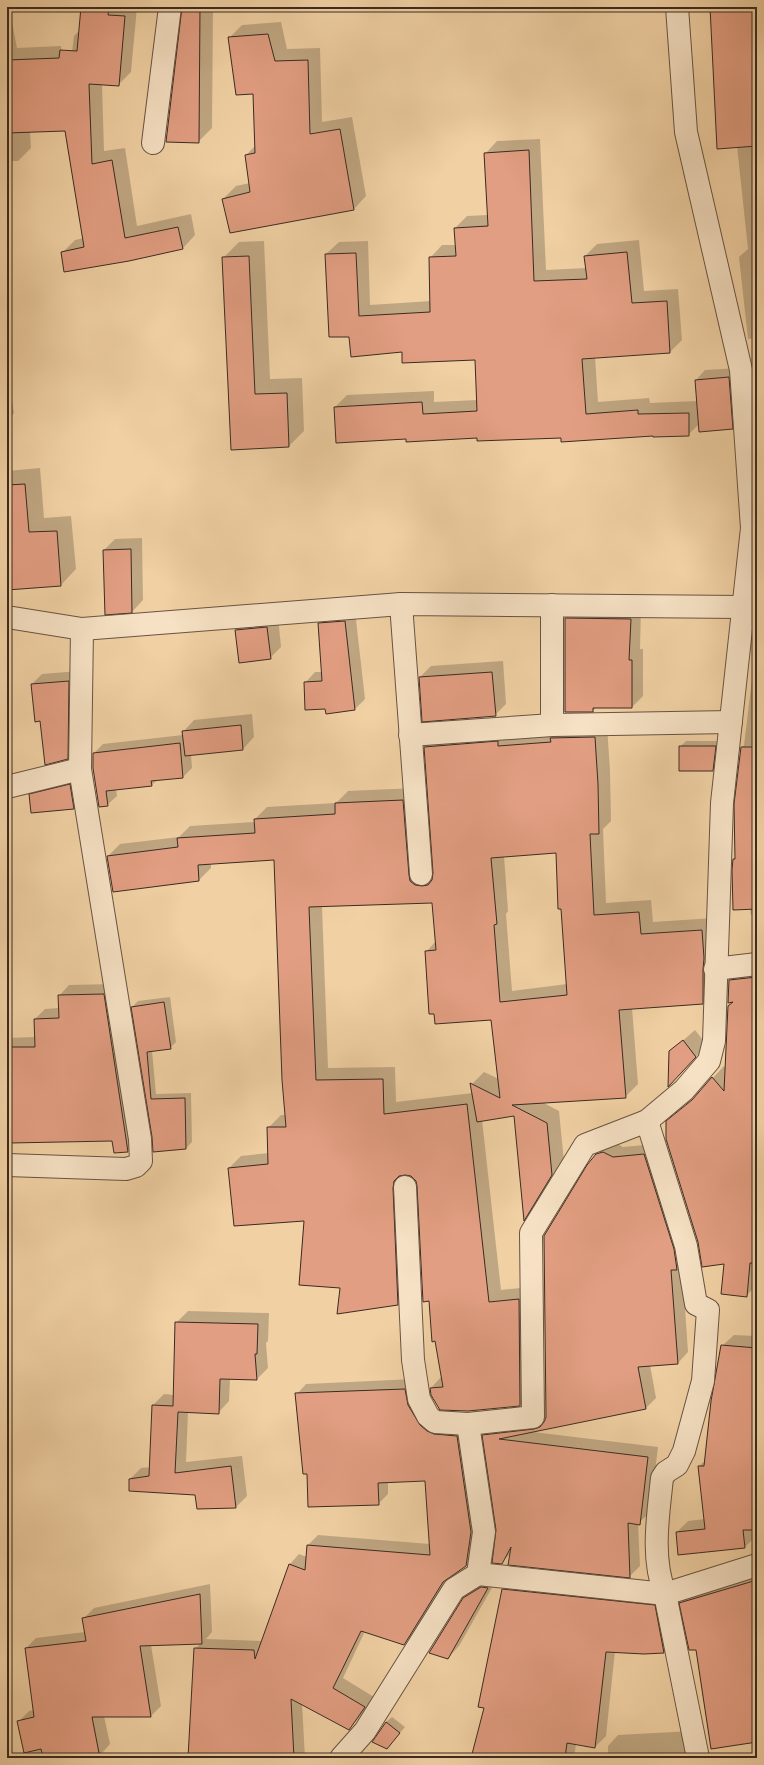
<svg xmlns="http://www.w3.org/2000/svg" width="764" height="1765" font-family="Cardo,serif">
	<rect width="100%" height="100%" fill="#f1d1a4"/>
	<filter id="stains"><feTurbulence type="fractalNoise" baseFrequency=".005" numOctaves="4"/><feColorMatrix values="0 0 0 0 .2 0 0 0 0 .09 0 0 0 0 .02 0 0 0 .5 -.17"/></filter>
	<radialGradient id="worn" r=".72"><stop offset=".6" stop-color="#630" stop-opacity="0"/><stop offset="1" stop-color="#630" stop-opacity=".3"/></radialGradient>
	<g fill="#0003" fill-rule="evenodd">
		<path d="M7,7H9L17,48L61,46L63,77H69L74,36L80,30L82,7H137L131,72L118,85L102,84L104,151L125,148L137,226L191,214L195,235L183,248L128,260L62,253L75,240L84,238L66,130L30,131L31,148L18,161H7Z"/>
		<path d="M183,7H213L212,128L198,142Z"/>
		<path d="M703,7H757V338L748,339L739,257L748,249L737,146L711,8L703,9Z"/>
		<path d="M281,22L287,49L320,48L322,122L352,117L366,196L354,209L231,232L223,199L236,186L250,183L246,155L256,145L254,93L229,38L242,25Z"/>
		<path d="M540,139L546,270L586,268L585,256L597,244L639,240L644,291L678,289L682,340L670,352L595,357L598,402L649,398L650,403L697,401L696,380L705,370L738,368L742,418L732,428L699,424L688,435L407,438L335,407L347,395L434,391V402L477,400L476,359L403,351L350,336L326,254L339,242L368,241L370,305L431,301L430,258L442,245H456L455,228L467,216L488,215L485,154L497,141Z"/>
		<path d="M264,241L270,379L302,378L304,431L289,446L232,449L223,258L239,242Z"/>
		<path d="M11,394L14,413L7,420V395Z"/>
		<path d="M40,468L44,518L71,516L76,569L61,585L7,589V471Z"/>
		<path d="M142,538L143,600L132,612L104,550L115,539Z"/>
		<path d="M577,607L641,608L640,649H643V696L632,707H596L593,711L566,618Z"/>
		<path d="M355,611L365,699L355,709L326,708L305,683L315,672H322L319,623L329,613Z"/>
		<path d="M278,616L281,647L270,658L237,630L248,619Z"/>
		<path d="M757,652V915H751L750,908L734,860L736,857L742,747L744,745L755,654Z"/>
		<path d="M503,661L506,704L495,715L423,721L420,677L431,666Z"/>
		<path d="M79,671L78,748L67,758L41,720L32,684L42,674Z"/>
		<path d="M252,714L254,737L243,749L191,754L192,768L183,777L158,779L151,786L116,789L117,796L107,805L94,753L103,744L183,735V732L194,720Z"/>
		<path d="M607,725L610,771L611,821L603,829L606,903L651,900L653,922L714,918L715,991L702,1003L632,1008L638,1084L625,1097L542,1102L559,1111L564,1162L536,1208L524,1219L515,1115L482,1120L501,1290L531,1287L532,1392L520,1405L432,1395L431,1388L442,1376L429,1300L418,1186L417,1180L412,1175L404,1173L410,1292L397,1304L341,1287L306,1220L235,1225L229,1168L241,1156L269,1153L268,1128L281,1115H287L275,859L211,863V868L199,880L108,856L120,844L179,837L190,826L255,822V819L267,807L336,803L348,791L415,788L428,873L434,874L425,747L437,735ZM557,852L567,984L512,991L506,914L508,911L504,856ZM433,902L436,941L426,952L492,1019L499,1079L484,1072L472,1084L473,1093L396,1102L395,1067L328,1068L322,906Z"/>
		<path d="M686,741H721L718,765L712,770L680,747Z"/>
		<path d="M81,774L85,797L73,808L38,793L50,781Z"/>
		<path d="M757,967V1285L747,1295L725,1263L699,1242L667,1122L699,1093L724,1066L726,1069L734,1001L730,980L741,969Z"/>
		<path d="M114,984L138,1140L128,1151L113,1140L7,1143V1038L35,1037V1019L45,1009L59,1008V996L69,985Z"/>
		<path d="M170,997L176,1042L170,1048L152,1051L156,1094L191,1093L192,1142L186,1148L154,1151L153,1137L132,1007L138,1001Z"/>
		<path d="M695,1030L707,1045L679,1075L670,1052Z"/>
		<path d="M614,1142L623,1147L655,1144L682,1264L688,1352L678,1363L650,1365L656,1398L646,1408L533,1432L658,1447L650,1513L638,1523L640,1566L629,1577L511,1553L501,1563L483,1435L494,1425L546,1419L597,1155L608,1144Z"/>
		<path d="M188,1311L269,1313L268,1341L266,1343L268,1368L257,1379H230L229,1401L218,1413L188,1411L186,1462L242,1456L247,1496L236,1507L196,1494L130,1479L141,1468L151,1467L153,1405L164,1394L174,1395L176,1323Z"/>
		<path d="M734,1335L757,1336L756,1536L745,1547L679,1554L677,1532L688,1521L705,1519L699,1466L706,1460L722,1346Z"/>
		<path d="M414,1379L430,1416L467,1426L476,1555L466,1566L450,1577L414,1633L404,1644L365,1631L343,1678L374,1697L359,1718L349,1728L302,1704L305,1758H189L195,1649L201,1643L151,1645L161,1706L151,1716H104L110,1744L101,1754L102,1758H26L18,1722L29,1711L34,1710L26,1648L36,1638L85,1632L83,1619L94,1608L210,1584L212,1632L206,1639L262,1641L290,1564L299,1554L307,1557L308,1545L318,1535L430,1544L426,1480L388,1481V1494L378,1504L308,1473L297,1394L306,1384Z"/>
		<path d="M757,1571V1741L697,1649L681,1603L695,1589Z"/>
		<path d="M498,1577L459,1646L448,1658L464,1599L476,1587Z"/>
		<path d="M514,1579L665,1595L674,1641L664,1652L615,1651L606,1736L595,1747L576,1744L574,1758H472L486,1708L503,1590Z"/>
		<path d="M392,1717L405,1727L387,1748L386,1722Z"/>
		<path d="M692,1731L690,1758H608V1746L618,1735Z"/>
	</g>
	<g fill="#e29e82" stroke="#3a2b22" fill-rule="evenodd">
		<path d="M81,7H109L108,15L125,16L119,86L89,84L92,164L112,160L125,238L178,227L183,249L129,261L64,272L61,252L84,247L65,131L7,133V60L59,58L60,50L77,51Z"/>
		<path d="M182,7H200L199,143L166,142Z"/>
		<path d="M710,7H757V146L717,149Z"/>
		<path d="M268,34L275,61L308,60L310,134L340,129L354,210L230,233L222,199L250,192L245,155L255,153L253,94L236,95L228,37Z"/>
		<path d="M529,150L534,281L587,279L584,256L627,252L632,303L667,301L670,353L582,359L586,414L638,410V414L689,413V436L653,437V436L561,442V438L477,441V438L406,442V439L336,443L334,407L422,402L423,414L477,411L475,360L402,363V352L351,357L349,337H329L325,254L356,253L359,316L430,312L429,257L456,256L454,228L488,226L484,153Z"/>
		<path d="M249,256L255,394L287,393L289,447L231,450L222,257Z"/>
		<path d="M729,377L733,429L699,432L695,380Z"/>
		<path d="M25,484L29,532L57,531L61,586L7,590V485Z"/>
		<path d="M131,549L132,613L105,615L103,550Z"/>
		<path d="M565,618L631,619L629,660H632V708H593V712H565Z"/>
		<path d="M345,621L355,710L326,714L325,709L305,710L304,682L322,681L318,623Z"/>
		<path d="M267,627L271,659L239,663L235,630Z"/>
		<path d="M492,672L496,716L422,722L419,677Z"/>
		<path d="M69,681L68,759L45,765L40,721L35,722L31,684Z"/>
		<path d="M241,725L243,750L185,756L182,731Z"/>
		<path d="M595,737L598,784L599,834H590L594,915L639,912L641,934L702,930L704,958L703,970V1004L619,1010L626,1098L512,1105L547,1123L552,1175L524,1221L514,1116L477,1122L470,1083L500,1098L491,1020L435,1024L434,1014H429L425,951L436,950L432,903L309,907L316,1080L383,1079L384,1114L467,1104L489,1302L519,1299L520,1406L468,1411L440,1410L431,1395L430,1388L443,1387L435,1341L432,1342L429,1301L423,1302L417,1186L416,1181L411,1176L405,1175L399,1176L394,1181L393,1188L398,1305L337,1314L340,1288L299,1285L304,1221L234,1226L228,1168L268,1164L267,1127H286L282,1080L274,860L198,865L199,881L113,892L107,856L178,847L177,838L255,833L254,819L335,814V803L403,800L409,875L410,881L415,885L422,886L428,885L432,880L433,873L424,747L498,741V746L551,742L550,738ZM556,853L558,909H561L567,995L500,1002L494,925L497,924L491,858Z"/>
		<path d="M180,743L183,778L151,781L152,786L106,791L108,806L99,807L93,768V753Z"/>
		<path d="M679,746H716L713,771H679Z"/>
		<path d="M741,747H757V909L733,910L732,870L733,859H735L734,804Z"/>
		<path d="M70,784L74,809L31,813L29,794Z"/>
		<path d="M757,977V1263H750L747,1297L721,1294L724,1264L702,1267L698,1242L666,1139V1121L692,1100L712,1077L724,1091L728,1006L733,1002L728,1003L729,980Z"/>
		<path d="M104,994L128,1152L114,1153L112,1141L10,1143L7,1047H35L34,1019L59,1018L58,995Z"/>
		<path d="M164,1002L171,1049L147,1052L151,1099L185,1098L186,1149L153,1152L152,1137L131,1007Z"/>
		<path d="M683,1040L696,1057L668,1087L669,1051Z"/>
		<path d="M603,1152L613,1157L644,1154L674,1249L677,1270H671L678,1364L638,1367L646,1409L499,1439L648,1457L640,1525L628,1523L630,1578L508,1565L511,1547L502,1564L492,1563L496,1530L482,1435L534,1429L540,1427L544,1422L546,1417L544,1236L587,1165L596,1154Z"/>
		<path d="M175,1322L258,1324L257,1354H255L257,1380L220,1379L219,1414L178,1412L175,1473L231,1466L236,1508L197,1509L195,1495L129,1491V1479L149,1476L152,1405L173,1406Z"/>
		<path d="M721,1345L757,1348V1530H743L745,1548L678,1555L676,1532L705,1529L698,1466H704L711,1401Z"/>
		<path d="M405,1389L408,1405L420,1425L427,1431L434,1434L457,1436L471,1532L466,1566L443,1582L404,1645L361,1631L333,1688L365,1707L349,1730L291,1699L294,1758H188L194,1648L254,1650L255,1659L289,1564L305,1570L307,1545L430,1555L425,1481L378,1483L379,1505L308,1507L307,1474H303L295,1393Z"/>
		<path d="M757,1580V1742L711,1749L696,1650H689L679,1603Z"/>
		<path d="M481,1587L488,1588L448,1659L429,1653L463,1598Z"/>
		<path d="M502,1589L655,1605L664,1653L644,1654L606,1652L595,1748L567,1743L565,1758H471L484,1708L478,1707Z"/>
		<path d="M200,1594L202,1644L140,1646L151,1717H92L100,1758H43L41,1749L24,1753L17,1721L34,1717L25,1648L86,1641L82,1618Z"/>
		<path d="M386,1722L400,1733L387,1749L372,1742Z"/>
	</g>
	<g fill="none" stroke-linecap="round" stroke-linejoin="round">
		<g stroke="#685442" stroke-width="24">
			<g id="street">
				<path d="M153,143L170,7"/>
				<path d="M401,604L421,874"/>
				<path d="M7,617L82,629L401,604L743,607"/>
				<path d="M552,725V605"/>
				<path d="M410,735L552,725L731,722"/>
				<path d="M7,787L80,769"/>
				<path d="M715,969L757,964"/>
				<path d="M647,1121L686,1246L696,1304L708,1310L703,1381L684,1451L677,1465L666,1472L662,1478C658,1517 651,1557 665,1594L698,1758"/>
				<path d="M7,1165L126,1169L136,1166L141,1161L140,1139L80,769L82,629"/>
				<path d="M405,1187L413,1360L419,1399L428,1416L435,1422L468,1424"/>
				<path d="M478,1574L665,1594L757,1565"/>
				<path d="M341,1758L365,1731L454,1589L478,1574L484,1532L468,1424L533,1417L531,1233L585,1145L647,1121L684,1090L709,1061L714,1041L722,803L752,528L741,370L686,132L677,7"/>
			</g>
		</g>
		<use href="#street" stroke="#f6e1c4" stroke-width="22"/>
	</g>
	<rect width="764" height="1765" fill="none" stroke="#f1d1a4" stroke-width="24"/>
	<rect x="8" y="8" width="748" height="1749" fill="none" stroke="#3a2b22" stroke-width="2"/>
	<rect x="12" y="12" width="740" height="1741" fill="none" stroke="#3a2b22"/>
	<rect width="100%" height="100%" filter="url(#stains)"/>
	<rect width="100%" height="100%" fill="url(#worn)"/>
</svg>
